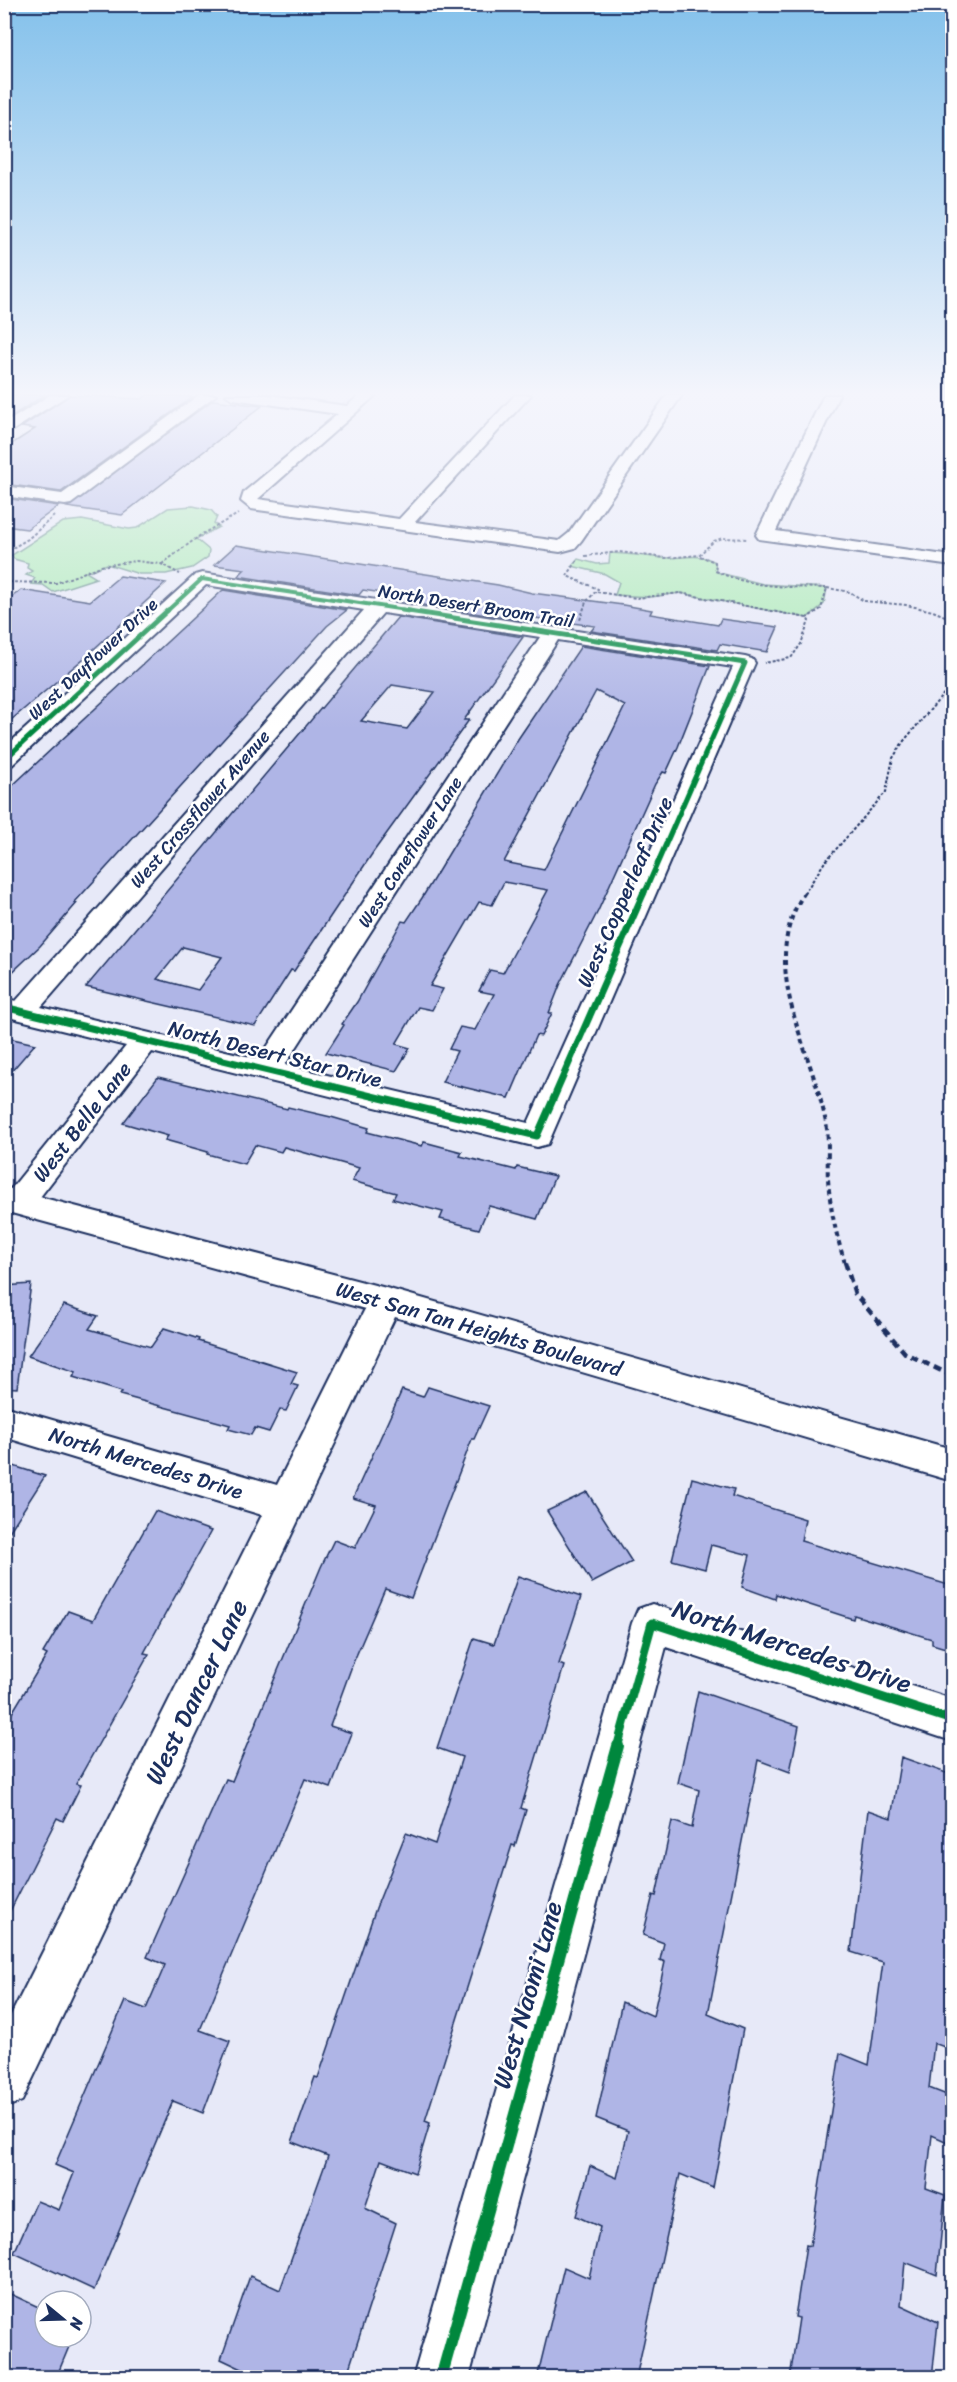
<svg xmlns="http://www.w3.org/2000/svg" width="957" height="2382" font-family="Sriracha,sans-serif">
	<rect width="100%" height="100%" fill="#e7e9f8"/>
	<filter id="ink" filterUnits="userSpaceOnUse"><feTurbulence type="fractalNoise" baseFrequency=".0167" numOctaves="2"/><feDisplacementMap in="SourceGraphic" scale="12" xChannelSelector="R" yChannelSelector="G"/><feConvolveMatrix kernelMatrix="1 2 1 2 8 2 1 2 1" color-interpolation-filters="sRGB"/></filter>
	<g filter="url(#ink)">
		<g fill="#a9eab3" stroke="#628c88" stroke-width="1.5">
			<path d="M193,506L211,510L217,517L214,524L219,527L196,539L209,550L208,557L192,568L166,574H139L107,564L86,572L96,578L53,592L43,585L31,584L35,578L26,575L32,571L27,568L28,563L14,559L12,555L63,522L82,520L129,529L137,528L168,508Z"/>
			<path d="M610,553C628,554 646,556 663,558C681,559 699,552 715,562L716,572L763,584L827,588L824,604L807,618L680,593L651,597L615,595L619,582L605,574L572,566L578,559L597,564L609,563Z"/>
		</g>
		<g fill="#afb5e6" stroke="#1b2f5e" stroke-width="1.5" fill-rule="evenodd">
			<path d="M4,395H45L4,421Z"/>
			<path d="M70,395L142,399L147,395L193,397L61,492L4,484V449L35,429L22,427Z"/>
			<path d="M213,400L262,406L122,515L67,507Z"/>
			<path d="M4,498L59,506L27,529L4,526Z"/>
			<path d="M236,545L498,585L532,593L623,605L652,610L650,614L718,625L721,619L778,627L767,652L720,644L717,650L591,631L595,626L535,618L532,622L410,603L415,598L363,590L359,595L238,576L245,569L214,565Z"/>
			<path d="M120,576L166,583L83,659L4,726V603L21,590L90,601Z"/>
			<path d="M223,590L347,610L327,626L74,903H77L40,946L4,980V783L13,785Z"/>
			<path d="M398,617L523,637L464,720H469L374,851L294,971L291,970L255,1026L86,987ZM392,685L435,692L407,729L361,721ZM183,947L222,957L198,990L157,979Z"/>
			<path d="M581,646L710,666L678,747L666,773L663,772L655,784L598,911L560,985L549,1013H552L541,1036L536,1035L509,1098L442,1082L457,1051L449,1049L460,1027L475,1030L494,994L479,991L490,970L503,973L548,890L504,882L492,905L479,902L430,986L443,989L432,1010L418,1007L396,1044L410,1048L396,1071L326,1053L344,1025L342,1024L357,1002L402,921L406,922L422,898L518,739ZM596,691L625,706L544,870L504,862Z"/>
			<path d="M4,1037L35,1044L4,1080Z"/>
			<path d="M158,1077L287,1109L288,1107L331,1117L369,1128L367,1132L422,1146L424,1142L462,1152L460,1156L516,1170L517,1167L555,1176L537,1219L489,1206L479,1229L440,1219L443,1212L393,1199L396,1193L352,1181L359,1168L284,1147L281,1152L255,1145L244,1164L207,1154L208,1152L165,1140L168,1136L123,1123Z"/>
			<path d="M31,1284L17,1388L4,1387V1286Z"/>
			<path d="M64,1305L98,1316L89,1329L151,1347L164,1328L199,1339L198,1341L297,1372L291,1384L298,1386L286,1411L280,1410L269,1432L255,1428L251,1435L228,1429L230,1425L120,1395L122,1392L73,1377L76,1372L28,1356Z"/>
			<path d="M428,1387L489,1406L474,1439H472L411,1598L385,1589L353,1663L330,1726L352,1733L331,1788L305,1779L200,2030L230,2041L203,2113L173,2101L94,2290L14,2253L37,2201L59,2210L74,2173L55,2165L125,2001L146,2009L165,1965L147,1957L226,1779L232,1781L321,1567L334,1540L355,1548L376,1505L353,1498L402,1390L423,1397Z"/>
			<path d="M4,1463L45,1476L4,1540Z"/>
			<path d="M692,1478L734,1489L732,1496L805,1519L801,1541L952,1586V1650L932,1644V1639L854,1615L853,1619L776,1594L775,1599L742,1587L750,1555L711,1545L705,1569L672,1560Z"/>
			<path d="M587,1492L632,1562L592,1583L547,1511Z"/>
			<path d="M155,1511L211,1531L144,1653L149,1654L76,1784L81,1785L63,1821L57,1818L4,1923V1726L47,1655L43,1653L68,1611L93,1620Z"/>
			<path d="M518,1576L581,1597L559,1664L564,1666L521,1808L526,1810L515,1846L512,1845L425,2121L430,2123L415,2173L381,2160L365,2208L396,2223L346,2378H261L221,2359L250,2276L280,2290L328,2156L292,2142L315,2077L318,2078L376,1908L406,1833L435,1844L462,1757L437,1748L474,1638L494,1644Z"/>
			<path d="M698,1691L799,1726L790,1772L758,1760L708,2014L743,2029L713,2188L680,2174L636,2378H537L564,2267L589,2278L600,2227L576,2216L590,2166L617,2178L628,2131L596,2118L622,2002L653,2016L665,1962L660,1960L664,1943L643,1935L653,1895L656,1896L672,1821L692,1828L699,1790L678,1783Z"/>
			<path d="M901,1757L952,1775V2050L934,2043L929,2088L952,2097V2144L932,2135L926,2188L945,2195L937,2275L905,2262L901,2305L938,2322L932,2378H790L799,2318L795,2317L806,2245L810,2246L840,2053L869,2065L883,1962L851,1952L868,1810L891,1818Z"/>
			<path d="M4,2291L45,2310V2337H73L56,2378H4Z"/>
		</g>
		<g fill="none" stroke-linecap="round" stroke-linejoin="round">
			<g stroke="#1b2f5e" stroke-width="4">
				<g id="minor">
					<path d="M50,395H68L4,436V424Z"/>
					<path d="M199,395H216L71,504L65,505L4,496V486L62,494Z"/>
					<path d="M226,395H269L347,406L360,395H376L258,499L399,519L515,395H531L415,522L559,541L569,533L667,395H682L581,541L575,548L560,552L251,509L241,501L244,492L338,414L233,399Z"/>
					<path d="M824,395H839L776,531L952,556V566L759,539L756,535Z"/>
					<path d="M202,573L745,657L752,659L755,663L548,1144L537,1147L152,1052L40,1197L386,1288L952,1449V1481L395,1317L22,2101L4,2108V2029L262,1515L4,1437V1406L277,1485L365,1309L4,1211V1187L11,1189L126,1046L4,1016V998L16,1001L364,610L206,585L12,765L4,767V748L195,575ZM383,613L540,637L259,1059L41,1007ZM558,640L733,667L528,1123L285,1065Z"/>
					<path d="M652,1604L952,1699V1741L666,1647L469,2378H413L632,1623L638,1609Z"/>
				</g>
			</g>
			<g stroke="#1b2f5e" stroke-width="2" stroke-dasharray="3 2" stroke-linecap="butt">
				<path d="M4,553L28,539L54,516"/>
				<path d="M585,556L619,552L666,558L699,555L714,541L723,538L748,539"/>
				<path d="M700,556L715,562L716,571C751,588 789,587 827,588L821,609L807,618"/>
				<path d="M577,561L567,576L598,589L586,602L580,620"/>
				<path d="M162,564L202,534L238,514"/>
				<path d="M4,582L56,583L101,566L136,561L161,564L180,574"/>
				<path d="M827,588L850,592L864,601L906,605L933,611L952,619"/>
				<path d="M597,592L637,598L680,593L807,618L809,621L801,644L791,658L764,663"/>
				<path d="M804,894L824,863L886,792L893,758L903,742L952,684"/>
			</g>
			<path stroke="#1b2f5e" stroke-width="4" stroke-dasharray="5 4" stroke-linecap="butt" d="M805,892C754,968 815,1051 827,1129C829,1145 827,1162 828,1179C830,1208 836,1235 845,1263"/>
			<path stroke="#1b2f5e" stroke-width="4.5" stroke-dasharray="8 5" stroke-linecap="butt" d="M845,1262L855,1294L905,1353L952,1376"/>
			<use href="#minor" fill="#fff" fill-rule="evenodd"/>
			<g stroke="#fff" stroke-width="6">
				<path id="cycleway-far4" d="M167,611L202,579L412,611"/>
			</g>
			<g stroke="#fff" stroke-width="8">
				<g id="cycleway-far3">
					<path d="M402,610L745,663L644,894"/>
					<path d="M4,760L168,610"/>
				</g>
			</g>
			<g stroke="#fff" stroke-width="10">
				<path id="cycleway-far2" d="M4,1007L537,1136L644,892"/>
			</g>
			<g stroke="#fff" stroke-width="13">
				<path id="cycleway-far1" d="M617,1748L652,1623L952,1720"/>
			</g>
			<g stroke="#fff" stroke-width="16">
				<path id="cycleway" d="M441,2378L618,1746"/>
			</g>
			<use href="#cycleway-far4" stroke="#00873e" stroke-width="4"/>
			<use href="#cycleway-far3" stroke="#00873e" stroke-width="5"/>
			<use href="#cycleway-far2" stroke="#00873e" stroke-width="7"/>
			<use href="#cycleway-far1" stroke="#00873e" stroke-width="9"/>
			<use href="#cycleway" stroke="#00873e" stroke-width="12"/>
		</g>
	</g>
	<linearGradient id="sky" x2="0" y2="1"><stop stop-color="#84c1eb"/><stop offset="0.54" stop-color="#f4f5fc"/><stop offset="1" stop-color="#f4f5fc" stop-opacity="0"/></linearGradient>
	<rect width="957" height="729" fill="url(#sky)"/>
	<g text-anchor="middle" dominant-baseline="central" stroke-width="5" stroke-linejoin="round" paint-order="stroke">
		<g font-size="18" fill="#1b2f5e" stroke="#fff">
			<text transform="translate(476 606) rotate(9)">North Desert Broom Trail</text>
			<text transform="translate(93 659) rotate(-43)">West Dayflower Drive</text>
			<text transform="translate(200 809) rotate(-49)">West Crossflower Avenue</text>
			<text transform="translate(410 852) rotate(-57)">West Coneflower Lane</text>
		</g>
		<g font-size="21" fill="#1b2f5e" stroke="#fff">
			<text transform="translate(625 892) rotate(-66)">West Copperleaf Drive</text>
			<text transform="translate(275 1054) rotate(14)">North Desert Star Drive</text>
			<text transform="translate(82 1122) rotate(-52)">West Belle Lane</text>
			<text transform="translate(479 1329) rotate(16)">West San Tan Heights Boulevard</text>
			<text transform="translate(146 1463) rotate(17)">North Mercedes Drive</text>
		</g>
		<g font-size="26" fill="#1b2f5e" stroke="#fff">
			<text transform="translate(792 1646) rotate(18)">North Mercedes Drive</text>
			<text transform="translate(196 1692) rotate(-64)">West Dancer Lane</text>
			<text transform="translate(527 1995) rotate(-74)">West Naomi Lane</text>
		</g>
	</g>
	<rect width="957" height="2382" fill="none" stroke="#fff" stroke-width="24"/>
	<rect x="12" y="12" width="933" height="2358" fill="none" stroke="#1b2f5e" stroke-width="2" filter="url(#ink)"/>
	<g transform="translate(63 2319) rotate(109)"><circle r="28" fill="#ffffff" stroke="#a4acbf" stroke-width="1.5"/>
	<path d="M0-4.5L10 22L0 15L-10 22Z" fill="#1b2f5e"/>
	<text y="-9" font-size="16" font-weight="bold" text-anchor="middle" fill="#1b2f5e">N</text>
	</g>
</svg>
